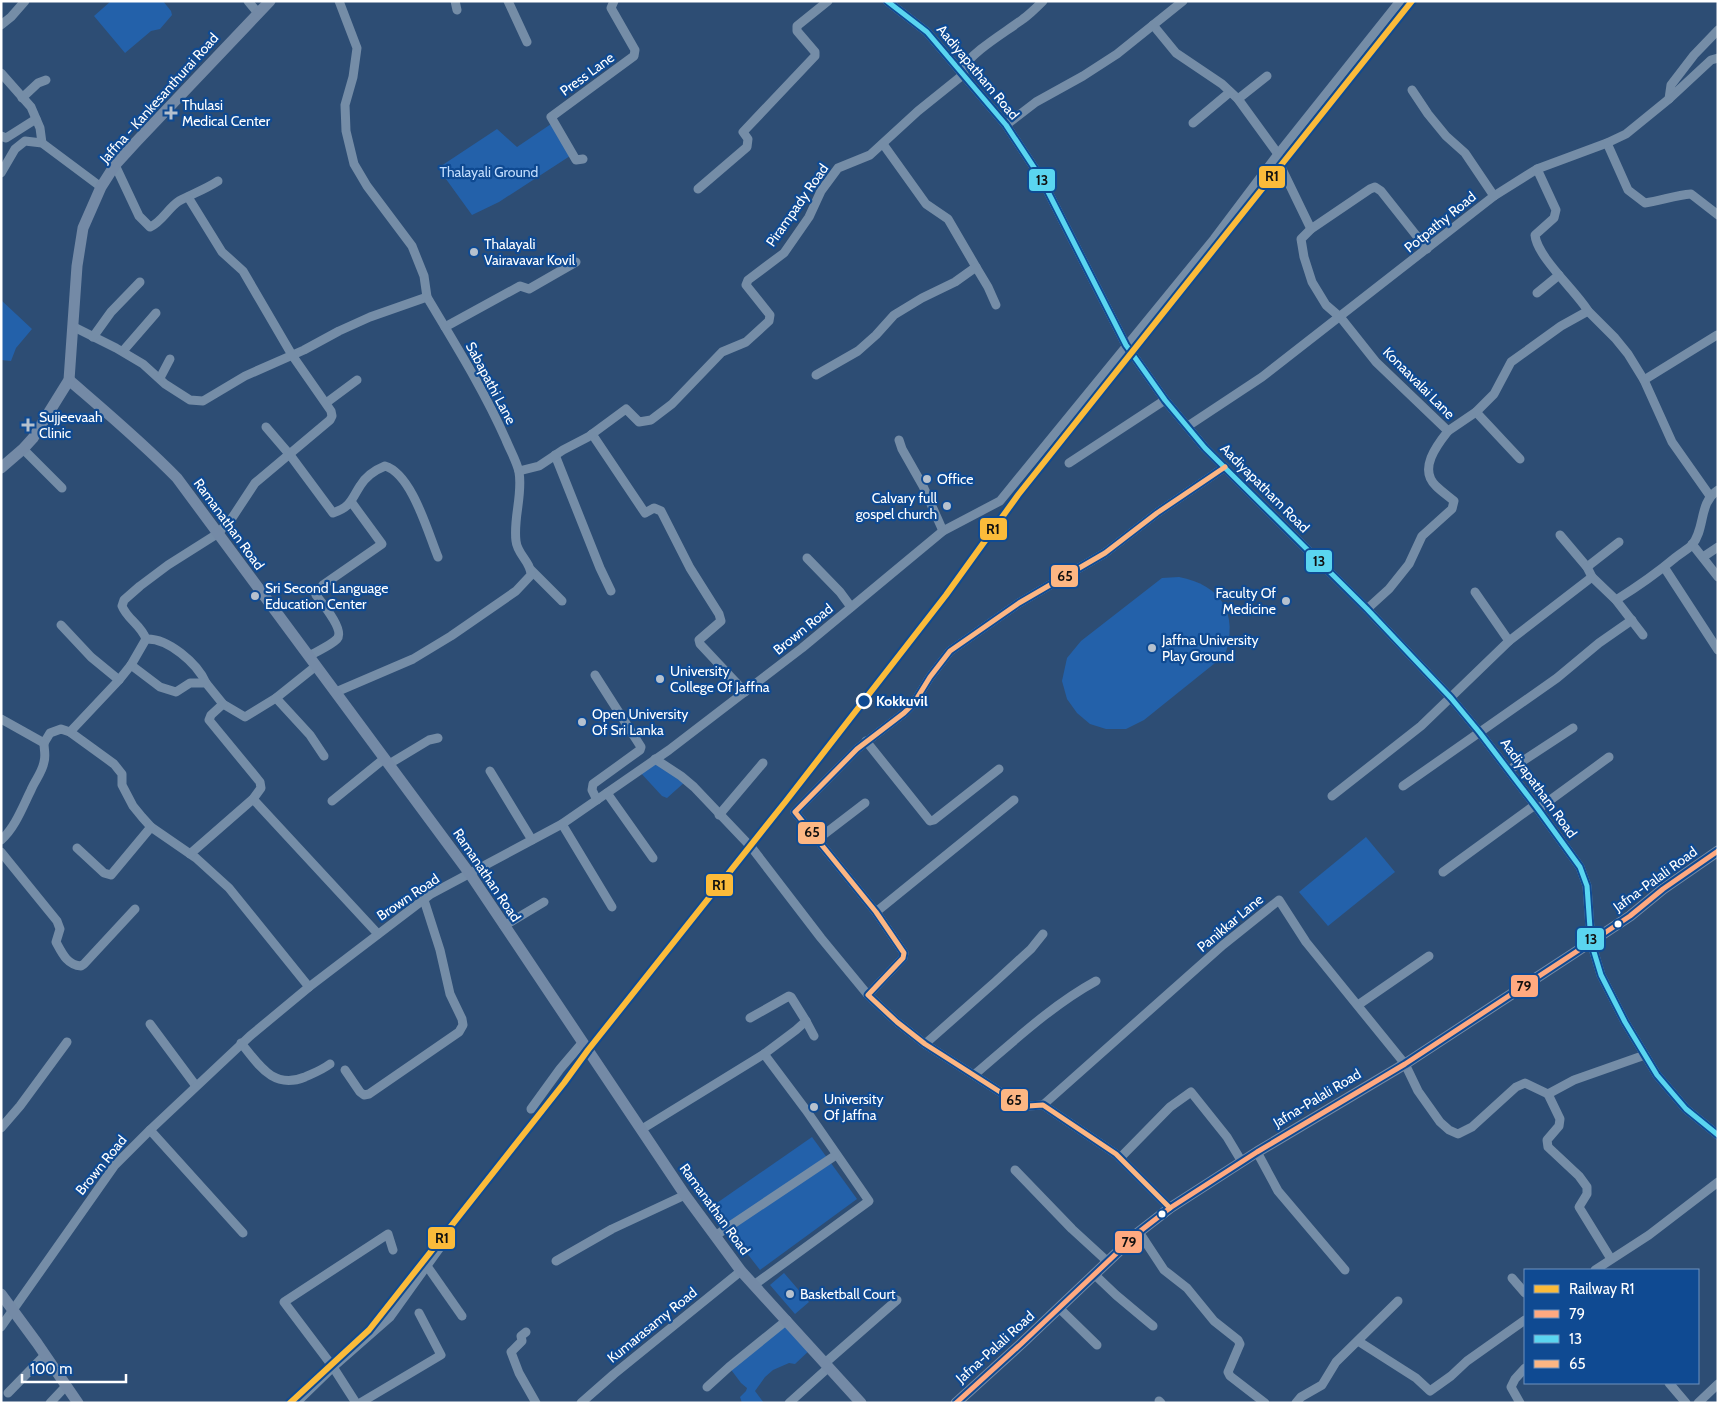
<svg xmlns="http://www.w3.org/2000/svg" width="1719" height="1404" font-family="Cabin,sans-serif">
	<rect width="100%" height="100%" fill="#2d4d74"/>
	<g fill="#2361aa">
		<path d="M111,1H163L171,11L172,15L160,29L151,31L125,53L94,16Z"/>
		<path d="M554,122L570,156L499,202L472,215L438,168L497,129L517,147Z"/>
		<path d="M1,300L32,329L16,348L11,361L1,360Z"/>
		<path d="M1179,577C1221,585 1239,613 1225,655L1144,720L1126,729H1106L1090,724L1077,713L1067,699L1062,681L1067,658L1081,641L1162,578Z"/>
		<path d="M655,759L686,781L667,798L662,796L639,771Z"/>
		<path d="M1366,837L1395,872L1328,926L1299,892Z"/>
		<path d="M812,1137L857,1199L760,1270L711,1207Z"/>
		<path d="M784,1273L809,1302L795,1314L770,1285Z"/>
		<path d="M787,1320L812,1348L795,1364L789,1363L773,1370L765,1377L755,1391L764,1403H742L740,1397L746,1391L747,1388L741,1383L729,1367Z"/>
	</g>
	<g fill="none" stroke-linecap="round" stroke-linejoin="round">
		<g stroke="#758da7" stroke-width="9">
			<path d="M248,1L258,13"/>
			<path d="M455,1L457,10"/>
			<path d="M508,1L527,42"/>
			<path d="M887,1L927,32L1006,125L1041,178L1126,345L1165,400L1205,448L1367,609L1451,698L1480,733L1538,809L1580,867L1587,886L1591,942L1601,975L1625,1022L1657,1075L1686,1109L1718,1135"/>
			<path d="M1,25L11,17L25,1"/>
			<path d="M1153,25L1176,53L1222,84L1238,99L1278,154L1281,167L1311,229"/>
			<path d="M960,71C974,50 1003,34 1023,19C1030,14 1037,7 1043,1"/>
			<path d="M1,73L31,107L40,128L42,143"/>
			<path d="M1412,90L1428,114L1446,136L1465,153L1494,196"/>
			<path d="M22,98L38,83L46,80"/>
			<path d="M1238,99L1267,76"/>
			<path d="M1669,99L1671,85L1694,55L1718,30"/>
			<path d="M1193,123L1230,92"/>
			<path d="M1006,125L1036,102L1083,76L1117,54L1183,1"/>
			<path d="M1,136L6,138L36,119"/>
			<path d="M1607,143L1628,190L1645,203C1661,201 1675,195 1691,194L1718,215"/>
			<path d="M883,144L926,204L948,219L976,267"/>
			<path d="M583,159L576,160L551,117L634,56L635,50L611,8L614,1"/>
			<path d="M115,165L139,216L150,227C162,222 168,208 179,201C192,194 206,189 218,181"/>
			<path d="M1,173L15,149L25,141L42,143L101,187"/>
			<path d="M698,189L747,147L748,139L743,132L815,56V52L797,31V26L828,1"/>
			<path d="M1537,293L1559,275"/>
			<path d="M1588,311L1615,338L1628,354L1644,380L1672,442L1710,496"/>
			<path d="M74,327L116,348L143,364L165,384L190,400L203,401L245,376L304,350L339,331L370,317L427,297"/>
			<path d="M445,327L520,286L529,289L576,262"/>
			<path d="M93,337L111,312L140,282"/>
			<path d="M123,351L156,313"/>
			<path d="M816,375L858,351L876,335L894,315L922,298L955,282L976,267L988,287L996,305"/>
			<path d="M160,378L170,359"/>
			<path d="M1644,380L1717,335"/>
			<path d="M326,403L357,380"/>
			<path d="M1476,412L1520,459"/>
			<path d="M1188,426L1262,377L1494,196L1537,169L1607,143L1626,134L1669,99L1711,60L1718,58"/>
			<path d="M266,427L290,455L333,513C351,507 351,500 360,486C366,476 375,470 385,466C412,474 428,533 438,557"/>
			<path d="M1448,431L1476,412L1494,394L1511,362L1561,326L1588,311C1576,291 1537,257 1535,235L1554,218L1556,210L1537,169"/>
			<path d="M592,434L645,513L654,508L661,511L690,568L719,614L721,621L699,640L700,644L745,692"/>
			<path d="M899,440L902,449L923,486L943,531"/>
			<path d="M23,449L62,488"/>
			<path d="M555,455L600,568L611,591"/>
			<path d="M1069,463L1165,400"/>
			<path d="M519,471L539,466L563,450L588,437L626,409L639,422L651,420L672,404L722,352L746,342L769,321L770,315L746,285L748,280L784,253L809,217L821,191L838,168L870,155L918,111L964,74"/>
			<path d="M1560,535L1587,567L1592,577L1616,600L1643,635"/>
			<path d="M1692,544L1718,577"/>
			<path d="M1703,557L1718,547"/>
			<path d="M807,558L840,592L851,607"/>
			<path d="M1587,567L1619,542"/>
			<path d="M1664,567L1718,650"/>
			<path d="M531,570L562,601"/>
			<path d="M1475,592L1509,641"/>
			<path d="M1616,600C1637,587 1657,573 1676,557C1681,553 1688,549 1692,545C1706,528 1698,503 1718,490"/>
			<path d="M1367,609L1389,589L1409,564L1422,536L1452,509L1454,501C1448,496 1441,491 1436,486C1418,469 1437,445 1448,431L1376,362L1341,318L1326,305L1312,282L1304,257L1301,239L1311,229L1370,189L1375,187L1381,191L1427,249"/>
			<path d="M61,625L91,657L119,680"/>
			<path d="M146,639C168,638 197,663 206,683"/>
			<path d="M309,656C317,651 330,646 337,639C345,630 322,603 316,595L323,585L382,544L352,503"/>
			<path d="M131,665L160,687L176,692L190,683H206L223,704L245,717L276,698L316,666"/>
			<path d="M595,675L641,747L640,750L593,784L592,790L597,800"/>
			<path d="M336,692L413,659L451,636L516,591L531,575C531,562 517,554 516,541C513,518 523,495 519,472C517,462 510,450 506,440C484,390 455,344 427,297L424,276L412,246L367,186L354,164L346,131L345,105L353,77L357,48L339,1"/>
			<path d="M276,698L310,735L324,756"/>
			<path d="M1,719L44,743L50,733L61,729L70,732L114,764L122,774V785L133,806L142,817L151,827L196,858L229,888L309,987"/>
			<path d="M70,732L119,680L131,665L146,639C141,625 127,619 122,606L124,600L140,586L168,565L217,534L230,521L255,483L330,420L332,416L331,411L292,355L243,271L222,252L188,197"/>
			<path d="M866,741L930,821L934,820L999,769"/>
			<path d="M655,759L681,776L694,787L752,848L821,938L868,995"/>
			<path d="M389,764L429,740L438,738"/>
			<path d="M1509,770L1573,728"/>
			<path d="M490,771L532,840"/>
			<path d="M1403,786L1557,678L1599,643L1632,620"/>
			<path d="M607,793L653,858"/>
			<path d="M1332,796L1421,726L1509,641L1592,577"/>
			<path d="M253,799L378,934"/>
			<path d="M332,801L385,758"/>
			<path d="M1538,809L1609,757"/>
			<path d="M719,815L763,763"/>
			<path d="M562,824L612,907"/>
			<path d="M818,839L865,803"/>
			<path d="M1,840C15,828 23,806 31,790C35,780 42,773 44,762C46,755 44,750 44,743"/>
			<path d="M77,848L104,873L111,875L151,827"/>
			<path d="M1,852L57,921L60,929L56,942C62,953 67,965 81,966L84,964L135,909"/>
			<path d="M190,854L253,799L261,788L260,782L209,720L211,715L223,704"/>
			<path d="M1443,872L1535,805"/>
			<path d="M876,912L1014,800"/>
			<path d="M504,926L544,902"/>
			<path d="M1358,1005L1429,956"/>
			<path d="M750,1018L789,996L791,997L806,1021L796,1030L764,1054"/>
			<path d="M806,1021L814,1036"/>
			<path d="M150,1024L196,1086"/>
			<path d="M241,1043C259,1065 273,1090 305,1077C314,1073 322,1070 330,1064"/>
			<path d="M925,1044L995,982L1031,949L1043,934"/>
			<path d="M345,1070L360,1092L364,1095L369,1094L459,1032L463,1025L462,1019L450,994L440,950L424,900"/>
			<path d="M974,1075C1013,1042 1052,1005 1096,981"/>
			<path d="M1548,1094L1560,1119L1559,1126L1547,1140L1548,1147L1579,1176L1587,1187V1194L1579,1207L1611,1259"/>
			<path d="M1043,1105L1223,945L1279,900L1306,942L1405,1064L1418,1091L1440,1122L1449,1130L1458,1134L1472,1127L1516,1087L1525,1083L1548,1094L1574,1080L1645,1055"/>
			<path d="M531,1109L560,1069L583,1042"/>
			<path d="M1,1128L20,1106L67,1042"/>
			<path d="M642,1129L764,1054L806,1110L869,1201L754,1285"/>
			<path d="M150,1130L243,1233"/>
			<path d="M1257,1152L1278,1191L1345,1270"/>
			<path d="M1120,1158L1170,1107L1191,1092L1227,1137L1242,1162"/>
			<path d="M1015,1170L1072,1229L1108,1262"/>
			<path d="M1170,1208L1116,1154L1043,1105L1028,1106L1008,1097L925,1044L897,1022L868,995L903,958L904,953L876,912L795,812L857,749L904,713L914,703L930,677L950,651L1019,603L1105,553L1157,513L1225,467"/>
			<path d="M1139,1232L1164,1270L1187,1288L1214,1321L1238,1340L1240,1344L1228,1372L1230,1376L1265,1403"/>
			<path d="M715,1236L836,1155"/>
			<path d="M556,1261L612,1229L685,1195"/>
			<path d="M427,1266L462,1316"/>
			<path d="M1595,1270L1649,1235L1718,1182"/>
			<path d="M1095,1275L1116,1295L1153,1326"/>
			<path d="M1512,1278L1525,1293"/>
			<path d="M1059,1308L1097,1345"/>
			<path d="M1,1327L115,1165L150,1130L250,1036L309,987L431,894L562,824L669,750L802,648L943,531L1000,501L1214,239L1278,154L1400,1"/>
			<path d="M526,1332L521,1336L522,1341L511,1352L519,1373L536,1403"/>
			<path d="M1358,1341L1416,1378L1430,1391L1451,1376L1467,1361L1525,1320"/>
			<path d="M825,1363L897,1300"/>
			<path d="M1669,1383L1686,1403"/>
			<path d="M707,1387L729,1367L787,1320"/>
			<path d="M8,1393L45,1355"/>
			<path d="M1159,1401L1161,1403"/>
			<path d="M50,1403L66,1386"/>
			<path d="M296,1403L333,1367L284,1302L388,1234L393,1250"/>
			<path d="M356,1403L333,1367L390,1317L441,1246"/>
			<path d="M360,1403L441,1355L419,1313"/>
			<path d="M581,1403L614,1374L741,1271"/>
			<path d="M789,1403L829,1367"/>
			<path d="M1296,1403L1301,1397L1322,1385L1336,1362L1398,1301"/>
			<path d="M1520,1403L1511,1387L1515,1379L1525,1368"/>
			<path d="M1698,1403L1718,1384"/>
		</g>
		<g stroke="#748aa6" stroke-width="11">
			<path d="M69,380C106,412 143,443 177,478L470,874L685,1195L741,1271L861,1403"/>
			<path d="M1,468L23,449L33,438L69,380L77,266L83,228L101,187L115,165L136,142L270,1"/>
			<path d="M1,1294L37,1343L78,1403"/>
			<path d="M956,1403L1021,1344L1139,1232L1170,1208L1257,1152L1405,1064L1591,942L1630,916L1663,889L1718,851"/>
		</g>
		<g stroke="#0f4a92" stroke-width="9">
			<path id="bus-1" d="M956,1403L1021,1344L1139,1232L1170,1208L1257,1152L1405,1064L1591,942L1630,916L1663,889L1718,851"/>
		</g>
		<g stroke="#0f4a92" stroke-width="9">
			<path id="bus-2" d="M887,1L927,32L1006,125L1041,178L1126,345L1165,400L1205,448L1367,609L1451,698L1480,733L1538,809L1580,867L1587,886L1591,942L1601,975L1625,1022L1657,1075L1686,1109L1718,1135"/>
		</g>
		<g stroke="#0f4a92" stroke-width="9">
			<path id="bus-3" d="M1170,1208L1116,1154L1043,1105L1028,1106L1008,1097L925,1044L897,1022L868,995L903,958L904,953L876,912L795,812L857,749L904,713L914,703L930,677L950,651L1019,603L1105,553L1157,513L1225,467"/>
		</g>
		<use href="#bus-1" stroke="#ffa980" stroke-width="5"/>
		<use href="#bus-2" stroke="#5ad5f0" stroke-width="5"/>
		<use href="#bus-3" stroke="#fcb683" stroke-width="5"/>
		<g stroke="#0f4a92" stroke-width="10">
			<path id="rail-1" d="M290,1403L369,1330L564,1083L588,1050L786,801L946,595L1018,495L1412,1"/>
		</g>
		<use href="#rail-1" stroke="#fbbb3a" stroke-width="6"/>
	</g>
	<g fill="#b6c1ce" stroke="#0f4a92" stroke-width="2">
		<path d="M168.5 105.5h5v5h5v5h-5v5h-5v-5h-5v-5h5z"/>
		<circle cx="474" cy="252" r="5"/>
		<path d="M25.5 417.5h5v5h5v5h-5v5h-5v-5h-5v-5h5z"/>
		<circle cx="927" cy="479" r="5"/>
		<circle cx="947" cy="506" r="5"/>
		<circle cx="255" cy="596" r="5"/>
		<circle cx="1286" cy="601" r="5"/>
		<circle cx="1152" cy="648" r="5"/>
		<circle cx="660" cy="679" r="5"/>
		<circle cx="582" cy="722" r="5"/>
		<circle cx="814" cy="1107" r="5"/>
		<circle cx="790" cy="1294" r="5"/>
	</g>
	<circle fill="#0f4a92" stroke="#fff" stroke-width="2.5" cx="864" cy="701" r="7"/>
	<g fill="#fff" stroke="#0f4a92" stroke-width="2">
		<circle cx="1618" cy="924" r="4.5"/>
		<circle cx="1162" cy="1214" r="4.5"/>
	</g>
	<g text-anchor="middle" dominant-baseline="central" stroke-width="4.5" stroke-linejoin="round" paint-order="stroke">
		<g font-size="14" fill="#fff" stroke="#0f4a92">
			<text transform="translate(978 72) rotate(50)">Aadiyapatham Road</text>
			<text transform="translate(587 74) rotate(-36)">Press Lane</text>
			<text transform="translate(159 98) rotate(-48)">Jaffna - Kankesanthurai Road</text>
			<text transform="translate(797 205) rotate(-55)">Pirampady Road</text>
			<text transform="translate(1440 222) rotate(-39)">Potpathy Road</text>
			<text transform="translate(491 383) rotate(62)">Sabapathi Lane</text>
			<text transform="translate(1419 383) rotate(45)">Konaavalai Lane</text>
			<text transform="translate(1265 488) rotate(45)">Aadiyapatham Road</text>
			<text transform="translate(229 524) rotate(54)">Ramanathan Road</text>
			<text transform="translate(803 629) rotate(-39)">Brown Road</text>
			<text transform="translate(1539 788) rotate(54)">Aadiyapatham Road</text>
			<text transform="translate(487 875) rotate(56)">Ramanathan Road</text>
			<text transform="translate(1655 879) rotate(-36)">Jafna-Palali Road</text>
			<text transform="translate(408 897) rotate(-34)">Brown Road</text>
			<text transform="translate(1230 923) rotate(-40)">Panikkar Lane</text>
			<text transform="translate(1317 1098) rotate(-31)">Jafna-Palali Road</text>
			<text transform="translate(101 1165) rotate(-51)">Brown Road</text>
			<text transform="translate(715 1209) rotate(54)">Ramanathan Road</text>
			<text transform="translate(652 1325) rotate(-39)">Kumarasamy Road</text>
			<text transform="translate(995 1347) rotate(-42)">Jafna-Palali Road</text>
		</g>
		<g font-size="14" fill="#fff" stroke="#0f4a92" text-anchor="start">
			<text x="182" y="105">Thulasi<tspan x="182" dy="16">Medical Center</tspan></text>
			<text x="484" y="244">Thalayali<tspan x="484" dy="16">Vairavavar Kovil</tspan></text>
			<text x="39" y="417">Sujjeevaah<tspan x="39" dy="16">Clinic</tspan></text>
			<text x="937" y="479">Office</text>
			<text x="937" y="498" text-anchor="end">Calvary full<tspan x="937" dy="16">gospel church</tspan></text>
			<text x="265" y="588">Sri Second Language<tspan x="265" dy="16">Education Center</tspan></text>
			<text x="1276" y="593" text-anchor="end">Faculty Of<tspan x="1276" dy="16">Medicine</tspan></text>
			<text x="1162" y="640">Jaffna University<tspan x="1162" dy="16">Play Ground</tspan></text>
			<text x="670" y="671">University<tspan x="670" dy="16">College Of Jaffna</tspan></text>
			<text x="592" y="714">Open University<tspan x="592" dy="16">Of Sri Lanka</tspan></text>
			<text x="824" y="1099">University<tspan x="824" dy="16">Of Jaffna</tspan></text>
			<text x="800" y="1294">Basketball Court</text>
		</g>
		<g font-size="14" fill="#c3defe" stroke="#0f4a92">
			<text x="489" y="172">Thalayali Ground</text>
		</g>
		<g font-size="14" font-weight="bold" fill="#fff" stroke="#0f4a92" text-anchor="start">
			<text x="876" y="701">Kokkuvil</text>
		</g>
	</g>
	<g stroke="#0f4a92" stroke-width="2">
		<rect x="1258" y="165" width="28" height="24" rx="5" fill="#fbbb3a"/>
		<rect x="1028" y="168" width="28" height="24" rx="5" fill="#5ad5f0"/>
		<rect x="979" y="517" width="29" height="24" rx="5" fill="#fbbb3a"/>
		<rect x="1305" y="549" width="28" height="24" rx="5" fill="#5ad5f0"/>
		<rect x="1050" y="564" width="29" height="24" rx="5" fill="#fcb683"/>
		<rect x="797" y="821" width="29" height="24" rx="5" fill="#fcb683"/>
		<rect x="705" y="873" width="29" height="24" rx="5" fill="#fbbb3a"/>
		<rect x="1576" y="927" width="29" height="24" rx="5" fill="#5ad5f0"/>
		<rect x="1510" y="974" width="29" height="24" rx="5" fill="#ffa980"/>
		<rect x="1000" y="1088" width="29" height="24" rx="5" fill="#fcb683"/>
		<rect x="427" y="1226" width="29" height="24" rx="5" fill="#fbbb3a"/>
		<rect x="1114" y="1230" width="29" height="24" rx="5" fill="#ffa980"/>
	</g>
	<g font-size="14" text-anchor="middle" font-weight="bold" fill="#111">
		<text x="1272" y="181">R1</text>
		<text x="1042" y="185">13</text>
		<text x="993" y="534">R1</text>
		<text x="1319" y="566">13</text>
		<text x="1065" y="581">65</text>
		<text x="812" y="837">65</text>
		<text x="719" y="890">R1</text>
		<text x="1591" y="944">13</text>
		<text x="1524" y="991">79</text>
		<text x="1014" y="1105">65</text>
		<text x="442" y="1243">R1</text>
		<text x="1129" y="1247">79</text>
	</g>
	<rect width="1719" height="1404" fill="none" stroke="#ffffff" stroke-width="5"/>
	<rect x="1524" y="1269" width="175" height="115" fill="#0f4a92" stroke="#6f92be"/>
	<rect x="1534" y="1285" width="25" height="8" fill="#fbbb3a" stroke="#6f92be"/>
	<text x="1569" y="1294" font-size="15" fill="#ffffff">Railway R1</text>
	<rect x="1534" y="1310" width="25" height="8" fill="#ffa980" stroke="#6f92be"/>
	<text x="1569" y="1319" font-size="15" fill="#ffffff">79</text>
	<rect x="1534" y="1335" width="25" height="8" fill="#5ad5f0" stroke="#6f92be"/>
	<text x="1569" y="1344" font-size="15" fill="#ffffff">13</text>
	<rect x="1534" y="1360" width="25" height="8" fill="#fcb683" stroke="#6f92be"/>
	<text x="1569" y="1369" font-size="15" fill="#ffffff">65</text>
	<path d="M22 1374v8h104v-8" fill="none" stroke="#ffffff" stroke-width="2.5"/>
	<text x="30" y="1374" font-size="15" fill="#ffffff" stroke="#0f4a92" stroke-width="4" paint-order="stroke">100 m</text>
</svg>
